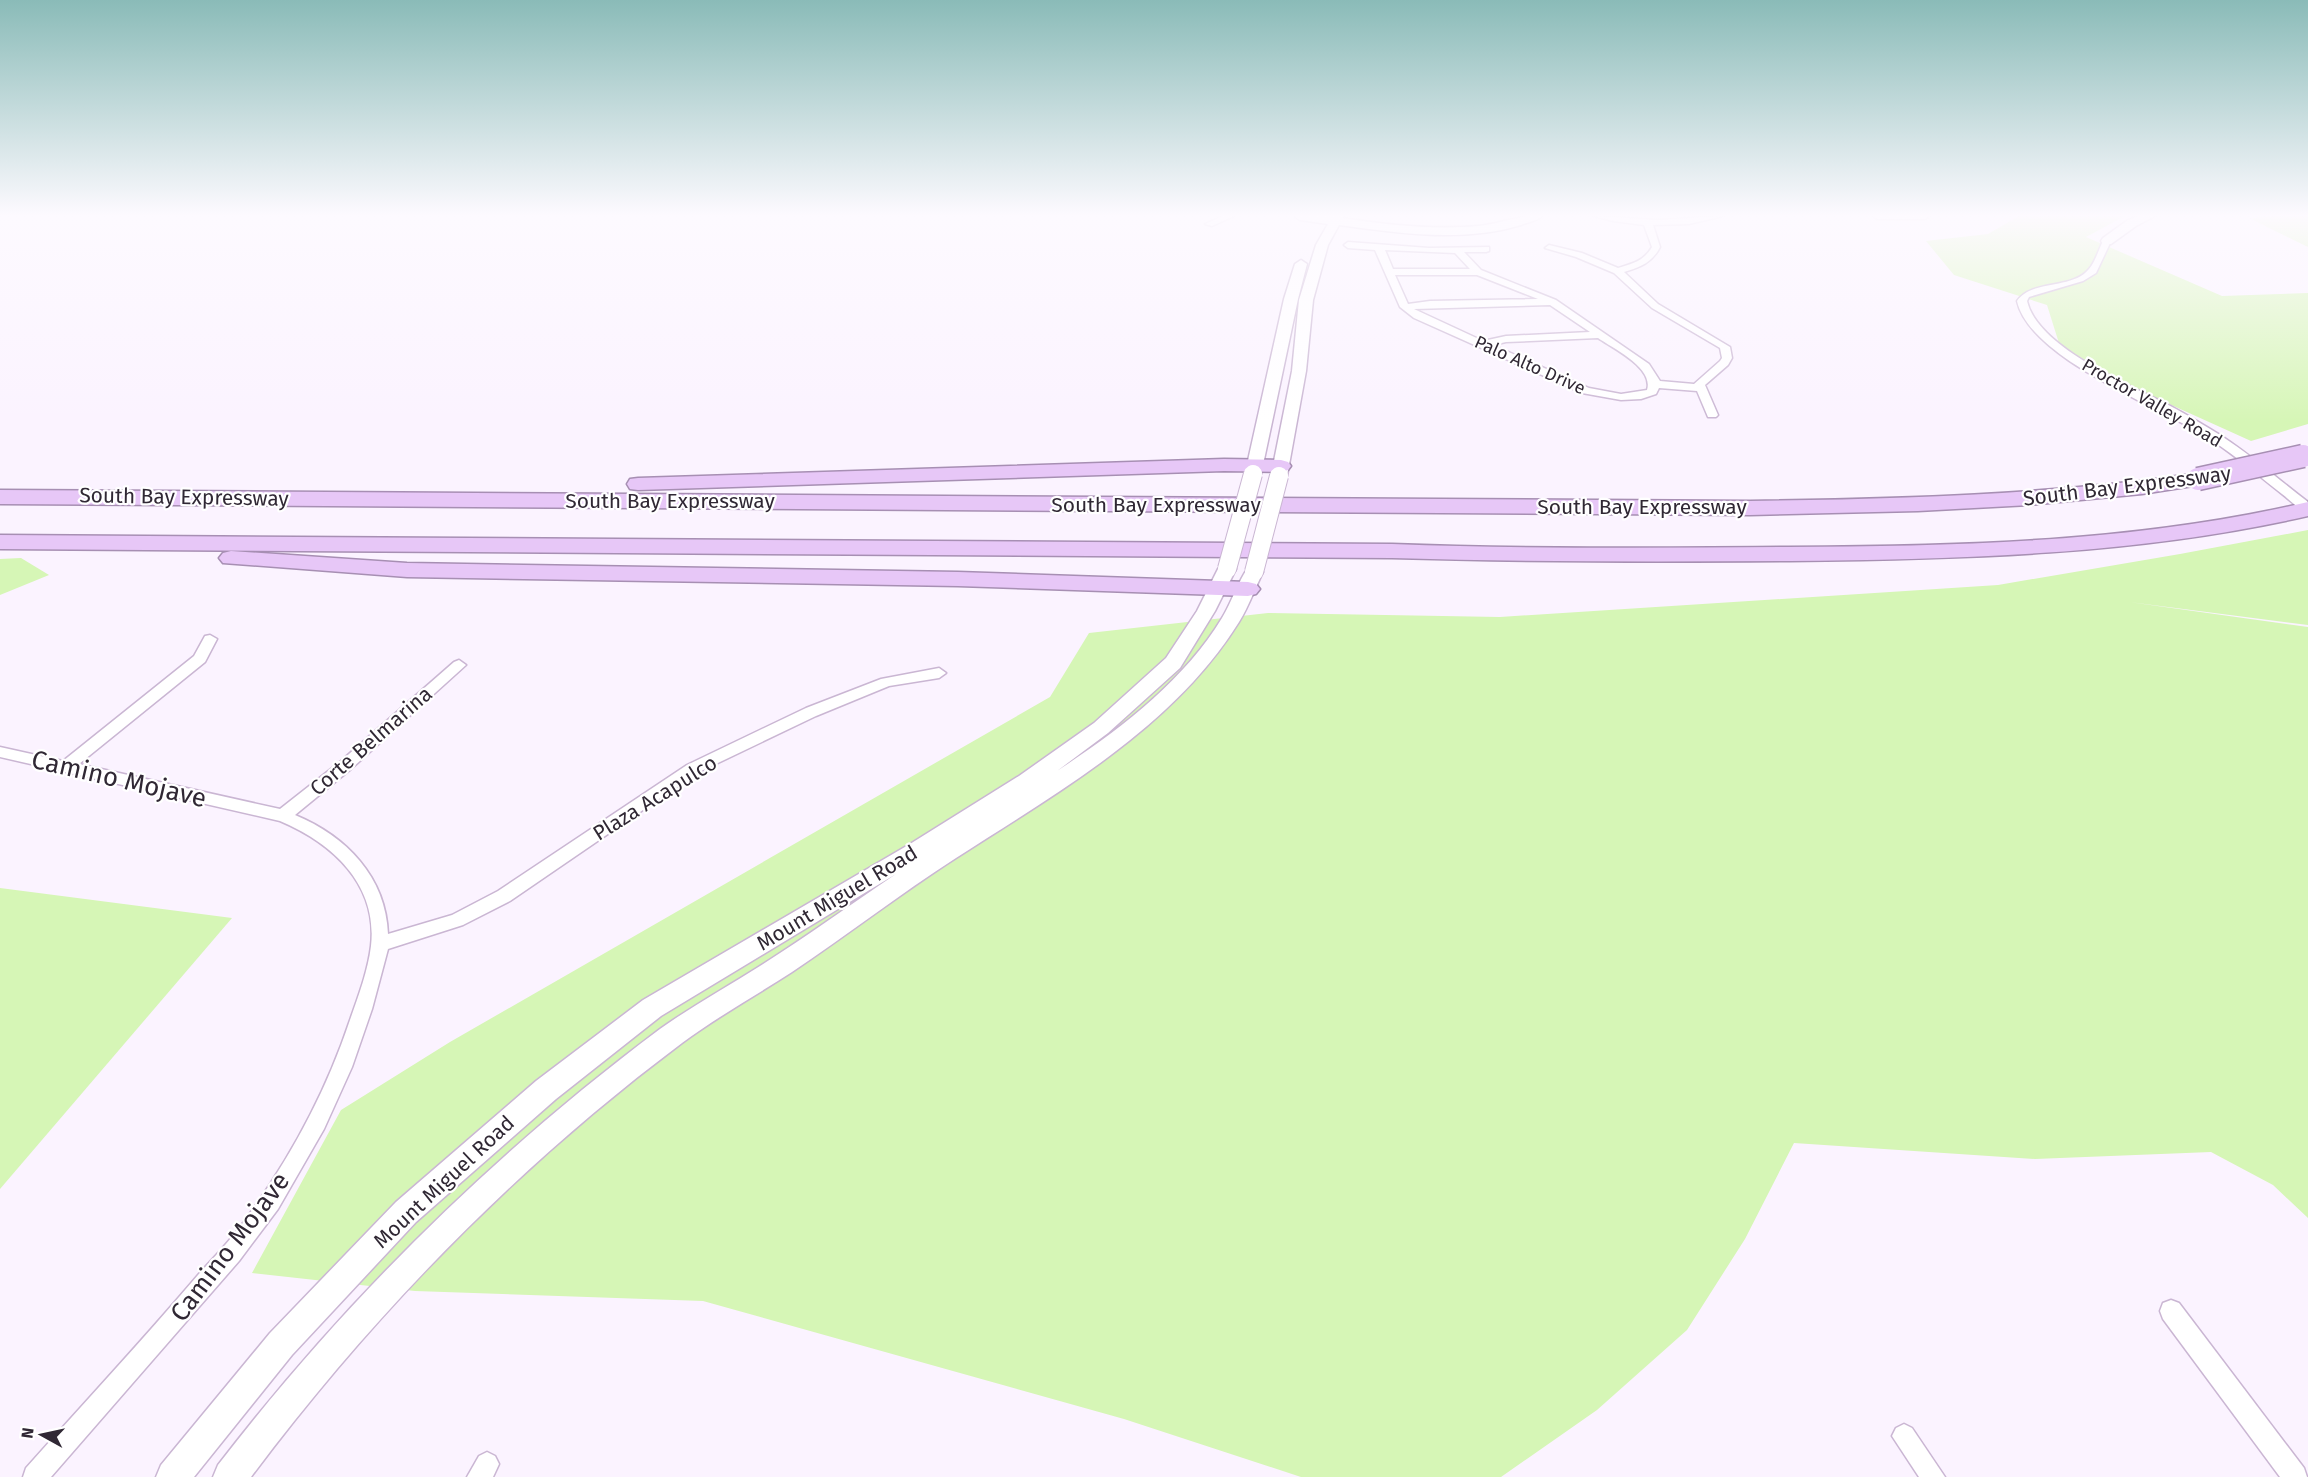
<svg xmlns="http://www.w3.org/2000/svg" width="2308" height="1477" font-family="'Fira Sans',sans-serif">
	<rect width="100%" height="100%" fill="#fbf3ff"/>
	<g fill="#d6f6b6">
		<path d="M2019,216H2125L2086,237L2222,296L2308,293V424L2251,441L2063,356L2047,305L1954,275L1926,241L1988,234Z"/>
		<path d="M2277,216H2308V247L2249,218Z"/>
		<path d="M2308,530V625L2129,602L2308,627V1218L2273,1185L2211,1152L2035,1159L1794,1143L1745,1239L1687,1330L1597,1410L1501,1477H1301L1124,1419L703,1301L415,1291L252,1273L341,1110L450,1042L1050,697L1089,633L1268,613L1500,617L1998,585L2180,554Z"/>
		<path d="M21,558L49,575L0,595V559Z"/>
		<path d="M0,888L232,918L0,1189Z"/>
	</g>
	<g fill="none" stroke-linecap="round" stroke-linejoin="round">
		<g stroke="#cab6d3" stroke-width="3">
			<g id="street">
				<path d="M1223,216H1234L1212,226L1205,224Z"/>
				<path d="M1594,216L1658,220L1723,216L1689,224L1653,225L1660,247C1652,263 1640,267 1624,272L1658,304L1730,347L1732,358L1728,365L1705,385L1718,415L1716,417H1708L1697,391L1659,388L1656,394L1641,399L1621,400L1582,393L1414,318L1400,307L1375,250L1348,248L1344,245L1348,242L1429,248L1489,247V251L1486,252H1464L1481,270L1556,300L1649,364L1660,381L1694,384L1720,361L1722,358L1720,348L1652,308L1614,273L1576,257L1545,248L1549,245L1582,253L1618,268C1632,264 1644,261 1652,247L1644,225L1613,221ZM1385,250L1455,253L1470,269H1393ZM1395,275H1477L1538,299L1430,301L1408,304ZM1550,305L1590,332L1506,336L1483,341L1414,309ZM1598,338C1614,349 1654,368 1647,390L1621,394L1589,388L1493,345L1506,342Z"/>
				<path d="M1873,216H1929L1925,219H1877Z"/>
				<path d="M2104,239L2111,241L2096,273L2083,281L2029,297L2027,301C2038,349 2135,387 2176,409C2191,417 2205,426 2220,435C2251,455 2279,480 2308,502V512C2298,509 2290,500 2282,494C2259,476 2237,457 2213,441C2164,408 2030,360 2017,301C2032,279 2072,290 2089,269C2096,261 2099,248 2104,239Z"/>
				<path d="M210,635L217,639L205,662L79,764L280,809L341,761L454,662L459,660L466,665L351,769L295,815C346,836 386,877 388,934L452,915L498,891L687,765L806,708L881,679L939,668L946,673L939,678L889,686L816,716L697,773L510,901L463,925L388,949L372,1009L352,1067L324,1129L278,1209L239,1261L51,1477H23L26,1468C83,1404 142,1341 198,1275C214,1257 231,1240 245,1220C290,1159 326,1092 350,1020C358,997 368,971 371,946C378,884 332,843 280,821L0,757V747L63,761L194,656L205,636Z"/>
				<path d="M2171,1300L2179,1303L2304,1468L2307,1477H2280L2163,1319L2160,1311L2163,1303Z"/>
				<path d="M1904,1424L1912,1428L1945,1477H1919L1892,1436L1896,1428Z"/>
				<path d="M487,1452L495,1456L499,1464L493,1477H467L479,1456Z"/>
			</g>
		</g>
		<g stroke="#cab6d3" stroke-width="3">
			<g id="secondary">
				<path d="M1294,216H1344L1343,218C1387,225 1433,230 1478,226C1500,224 1520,214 1542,216C1537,221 1528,222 1521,225C1463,243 1398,233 1339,225L1328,245L1313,300L1306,371L1287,476L1279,481L1271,476L1292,371L1299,300L1316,245L1328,224L1300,220Z"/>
				<path d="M2139,216H2155L2136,226L2111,244H2103L2101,241L2103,238L2128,220Z"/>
				<path d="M1301,260L1307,264L1298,299L1261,474L1253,479L1245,474L1284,299L1295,264Z"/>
				<path d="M1227,564L1233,565L1236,569L1215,611L1180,668L1108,733L1057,771C1118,731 1184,681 1222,618C1232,602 1237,583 1248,568H1260L1263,572C1255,588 1249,606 1239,622C1173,728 1058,792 956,858C900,894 847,935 792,972C755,996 717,1017 682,1043C519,1165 373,1314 251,1477H213L218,1465C345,1300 493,1154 660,1029C692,1006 727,987 760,966C806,937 850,905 896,874L661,1016L556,1099L416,1222L292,1355L194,1477H156L161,1465L270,1333L396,1202L536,1081L643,1000L910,844L1019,776L1094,723L1166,658L1197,611L1218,569L1221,565Z"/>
			</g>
		</g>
		<g stroke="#a78fb3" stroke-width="3">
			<g id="highway">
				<path d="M1224,459L1281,460L1288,462L1291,466L1288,470L1281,472L1224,471L638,490L630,489L627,484L630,479L638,478Z"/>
				<path d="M2198,473L2206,474L2209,479L2206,484L2142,494L2030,505L1918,511L1750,515L0,504V490L1750,501C1900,499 2049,495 2198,473Z"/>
				<path d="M2308,502V516C2138,555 1963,559 1789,561C1657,562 1524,562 1392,558L0,549V535L1392,544C1524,549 1657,548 1789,547C1963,546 2138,542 2308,502Z"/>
				<path d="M231,551L407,563L958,572L1248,582L1256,584L1260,589L1256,594L1248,596L958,586L407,577L223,563L219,558L223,553Z"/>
			</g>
		</g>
		<use href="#street" fill="#fff" fill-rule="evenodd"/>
		<use href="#secondary" fill="#fff" fill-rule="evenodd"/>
		<use href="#highway" fill="#e7c7f7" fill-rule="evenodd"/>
		<g stroke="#cab6d3" stroke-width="20" stroke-linecap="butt">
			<g id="secondary-bridge">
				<path d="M1227,569L1253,474"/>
				<path d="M1254,572L1279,476"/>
			</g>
		</g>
		<g stroke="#a78fb3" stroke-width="25" stroke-linecap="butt">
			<path id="highway-bridge" d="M2198,479L2303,456"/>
		</g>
		<use href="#secondary-bridge" stroke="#fff" stroke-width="18"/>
		<use href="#highway-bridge" stroke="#e7c7f7" stroke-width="22"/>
	</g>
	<linearGradient id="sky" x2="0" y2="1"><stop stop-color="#8abbb8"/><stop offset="0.51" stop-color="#fdfaff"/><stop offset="1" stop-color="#fdfaff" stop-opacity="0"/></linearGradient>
	<rect width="2308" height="422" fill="url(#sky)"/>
	<g text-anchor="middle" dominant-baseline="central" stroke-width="4.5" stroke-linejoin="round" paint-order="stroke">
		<g font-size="18" fill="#302834" stroke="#fff">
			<text transform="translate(1530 365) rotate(24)">Palo Alto Drive</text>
			<text transform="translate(2152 403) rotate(30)">Proctor Valley Road</text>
		</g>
		<g font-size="21" fill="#302834" stroke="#fff">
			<text transform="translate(2127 486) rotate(-7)">South Bay Expressway</text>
			<text transform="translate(184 497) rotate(1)">South Bay Expressway</text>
			<text x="670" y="501">South Bay Expressway</text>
			<text x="1156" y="505">South Bay Expressway</text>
			<text x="1642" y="507">South Bay Expressway</text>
			<text transform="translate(371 741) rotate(-41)">Corte Belmarina</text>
			<text transform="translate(655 798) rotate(-32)">Plaza Acapulco</text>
			<text transform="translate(837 898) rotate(-31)">Mount Miguel Road</text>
			<text transform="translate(444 1182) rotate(-43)">Mount Miguel Road</text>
		</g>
		<g font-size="26" fill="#302834" stroke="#fff">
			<text transform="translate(119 779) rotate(13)">Camino Mojave</text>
			<text transform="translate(230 1247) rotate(-53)">Camino Mojave</text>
		</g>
	</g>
	<g transform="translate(42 1435) rotate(278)" stroke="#ffffff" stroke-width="4.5" paint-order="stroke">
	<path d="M0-4.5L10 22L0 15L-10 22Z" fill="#302834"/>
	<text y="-9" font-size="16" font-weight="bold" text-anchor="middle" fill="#302834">N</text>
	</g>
</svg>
